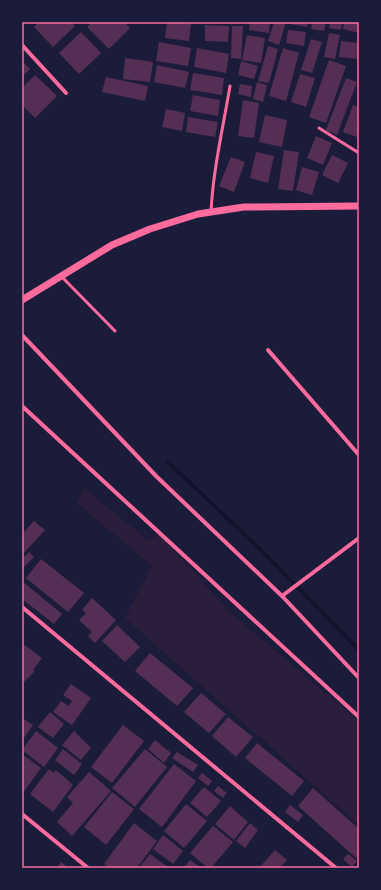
<svg xmlns="http://www.w3.org/2000/svg" width="381" height="890" font-family="Lato,sans-serif">
	<rect width="100%" height="100%" fill="#1b1b3a"/>
	<path fill="#2a1e3b" d="M84,488L149,541L160,533L227,610L359,721V825L125,618L152,566L77,503Z"/>
	<g fill="none" stroke-linecap="round" stroke-linejoin="round">
		<path stroke="#12122b" stroke-width="3.5" d="M167,461L264,553L359,650"/>
	</g>
	<g fill="#542f53">
		<path d="M39,22H71L75,26L53,47L34,27Z"/>
		<path d="M92,22H124L130,28L109,49L87,27Z"/>
		<path d="M167,22L191,24L189,41L165,38Z"/>
		<path d="M250,22H270L269,33L249,30Z"/>
		<path d="M274,22H286L279,45L268,41Z"/>
		<path d="M290,22H308L307,27L290,24Z"/>
		<path d="M312,22H326L324,31L311,29Z"/>
		<path d="M330,22H342L341,30L329,28Z"/>
		<path d="M344,22H359V33L343,29Z"/>
		<path d="M205,25L229,26L228,42L205,41Z"/>
		<path d="M232,26H243L241,59L231,58Z"/>
		<path d="M288,30L306,32L304,46L286,43Z"/>
		<path d="M81,32L101,53L79,74L59,53Z"/>
		<path d="M329,33L340,35L335,59L324,57Z"/>
		<path d="M247,35L265,38L261,63L242,60Z"/>
		<path d="M311,39L322,42L312,73L301,70Z"/>
		<path d="M341,41L359,43V59L339,57Z"/>
		<path d="M159,42L191,48L188,66L156,61Z"/>
		<path d="M268,46L278,49L269,83L258,81Z"/>
		<path d="M197,48L229,54L226,73L194,67Z"/>
		<path d="M283,48L299,53L286,101L269,96Z"/>
		<path d="M125,58L153,62L150,82L123,79Z"/>
		<path d="M329,60L346,66L326,123L309,117Z"/>
		<path d="M22,61L30,69L22,77Z"/>
		<path d="M241,61L258,66L254,79L238,75Z"/>
		<path d="M157,65L189,72L185,88L154,82Z"/>
		<path d="M193,73L224,78L222,95L190,90Z"/>
		<path d="M300,74L315,78L306,107L291,102Z"/>
		<path d="M35,75L57,96L35,118L22,105V88Z"/>
		<path d="M106,77L148,86L145,101L102,92Z"/>
		<path d="M346,78L357,82L337,135L326,130Z"/>
		<path d="M257,82L267,85L263,102L253,99Z"/>
		<path d="M240,84L252,86L251,97L238,94Z"/>
		<path d="M193,95L220,100L218,116L190,111Z"/>
		<path d="M243,100L259,103L254,138L238,136Z"/>
		<path d="M353,105L359,108L357,137L343,132Z"/>
		<path d="M166,109L185,113L182,131L162,127Z"/>
		<path d="M265,115L287,120L282,147L259,142Z"/>
		<path d="M188,117L218,122L215,137L186,132Z"/>
		<path d="M316,136L332,143L323,165L307,158Z"/>
		<path d="M284,150L299,152L293,191L278,189Z"/>
		<path d="M256,152L274,156L268,183L250,178Z"/>
		<path d="M332,155L348,163L338,183L322,175Z"/>
		<path d="M231,157L245,162L234,192L219,186Z"/>
		<path d="M302,167L319,172L312,195L296,190Z"/>
		<path d="M34,521L45,530L22,555V534Z"/>
		<path d="M29,552L34,557L22,569V559Z"/>
		<path d="M41,559L84,593L68,612L26,578Z"/>
		<path d="M22,581L62,614L54,624L22,599Z"/>
		<path d="M92,598L116,620L95,643L88,636L92,632L79,620L86,613L82,610Z"/>
		<path d="M117,625L140,647L125,662L102,641Z"/>
		<path d="M22,643L42,658L33,670L35,671L22,684Z"/>
		<path d="M150,653L193,688L177,706L135,671Z"/>
		<path d="M71,684L91,698L72,725L53,712L61,701L69,706L72,701L63,695Z"/>
		<path d="M201,693L226,714L209,733L184,712Z"/>
		<path d="M50,712L64,724L53,738L38,727Z"/>
		<path d="M228,717L253,737L236,757L212,736Z"/>
		<path d="M22,718L33,725L22,741Z"/>
		<path d="M123,725L144,741L112,783L91,767Z"/>
		<path d="M36,731L58,748L44,767L22,750Z"/>
		<path d="M74,731L91,748L81,760L62,745Z"/>
		<path d="M155,740L171,753L164,763L148,749Z"/>
		<path d="M257,743L304,781L292,796L245,758Z"/>
		<path d="M63,749L82,764L74,775L55,760Z"/>
		<path d="M145,749L167,767L135,807L112,788Z"/>
		<path d="M177,752L198,765L193,772L172,758Z"/>
		<path d="M22,754L41,768L23,793L22,792Z"/>
		<path d="M174,764L196,781L162,827L139,809Z"/>
		<path d="M49,769L54,773L56,770L73,785L53,812L30,794Z"/>
		<path d="M89,772L111,791L72,836L57,822L73,803L67,797Z"/>
		<path d="M202,773L212,781L208,786L198,778Z"/>
		<path d="M218,786L227,793L223,798L214,791Z"/>
		<path d="M204,787L221,801L207,817L190,803Z"/>
		<path d="M313,788L359,829V854L356,858L298,806Z"/>
		<path d="M112,792L134,809L106,845L84,827Z"/>
		<path d="M186,804L207,821L184,848L164,831Z"/>
		<path d="M290,805L303,815L298,822L285,812Z"/>
		<path d="M230,806L248,822L234,840L215,824Z"/>
		<path d="M134,823L157,841L137,868H109L104,864Z"/>
		<path d="M250,823L258,830L245,848L236,841Z"/>
		<path d="M213,826L233,842L211,868H208L190,853Z"/>
		<path d="M163,835L183,851L173,864L153,849Z"/>
		<path d="M275,850L287,860L279,868H259Z"/>
		<path d="M150,854L169,868H139Z"/>
		<path d="M348,854L357,861L352,867L343,859Z"/>
		<path d="M190,860L201,868H183Z"/>
		<path d="M61,862L69,868H57Z"/>
	</g>
	<g fill="none" stroke-linecap="round" stroke-linejoin="round">
		<g stroke="#ff6b9d" stroke-width="3">
			<path d="M319,128L359,153"/>
			<path d="M211,212C213,170 223,128 230,86"/>
			<path d="M62,277L115,331"/>
		</g>
		<g stroke="#ff6b9d" stroke-width="4">
			<path d="M22,45L66,93"/>
			<path d="M22,335L156,476L282,596L359,678"/>
			<path d="M268,350L359,455"/>
			<path d="M22,406L359,717"/>
			<path d="M282,596L359,538"/>
			<path d="M22,607L336,868"/>
			<path d="M22,814L88,868"/>
		</g>
		<path stroke="#ff6b9d" stroke-width="7" d="M22,300L112,245L150,229L198,214L244,207L359,206"/>
	</g>
	<rect width="381" height="890" fill="none" stroke="#1b1b3a" stroke-width="46"/>
	<rect x="23" y="23" width="335" height="844" fill="none" stroke="#ff6b9d" stroke-width="1.5"/>
</svg>
